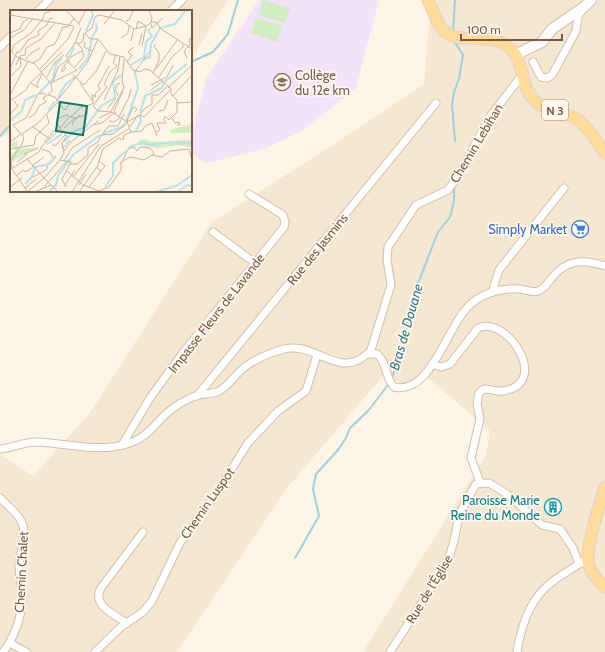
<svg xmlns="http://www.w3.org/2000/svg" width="605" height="652" font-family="Cabin,sans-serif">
	<rect width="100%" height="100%" fill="#fef5e6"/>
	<g fill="#f6e7d3">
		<path d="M0,0H228L191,59V11H11V133L0,138Z"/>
		<path d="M431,0H605V652H363L486,455L490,431L427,377L402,383L383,376L287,488L177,652H0V454L33,476L90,413L212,222L339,141L424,84Z"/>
	</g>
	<path fill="#f2e2fa" d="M259,0H379L356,88L302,131L264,149L206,163L191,153V136L207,77Z"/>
	<g fill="#d3edc3">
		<path d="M263,0L290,8L285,23L259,15Z"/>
		<path d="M256,18L283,26L277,42L251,33Z"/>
	</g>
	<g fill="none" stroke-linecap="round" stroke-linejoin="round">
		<g stroke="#9ed1db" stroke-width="2">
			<path d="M453,32L455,0"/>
			<path d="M454,41L463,55L459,79L454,92L452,105L455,141"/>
			<path d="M191,62L213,52L228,34L238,0"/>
			<path d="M0,136L11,124"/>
			<path d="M392,377L404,345L410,304L438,232L450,217L454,201V187"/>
			<path d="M295,558L319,516L313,489L316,474L338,450L346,438L350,428L368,411L388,385"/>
		</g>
		<g stroke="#d3bead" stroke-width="9">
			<g id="street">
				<path d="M38,11L49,0"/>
				<path d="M171,11L182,0"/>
				<path d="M0,47L11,36"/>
				<path d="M533,62L541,77L547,78L552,75L576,31L578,16L583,9"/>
				<path d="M213,232L255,263"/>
				<path d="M492,292L499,270L564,188"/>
				<path d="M370,353L391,285L387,260L388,247L416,205L448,190L460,173L489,118L522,75"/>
				<path d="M432,364L441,367L450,364L478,328C508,315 552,385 502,391C496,392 491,389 484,389L479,393L477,404L480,419L471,458L480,482"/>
				<path d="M197,396L436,103"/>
				<path d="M122,445L150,398L182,354L284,227L285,222L283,215L249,194"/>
				<path d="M0,449C12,448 24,442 36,442C69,443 102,455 135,441C151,434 158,419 172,409C180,403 188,398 198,395C205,394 213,394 219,391C230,385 236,373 246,366C256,359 272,352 284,349C315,341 339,380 367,354H377C388,364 384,376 394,387C432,396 447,323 472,303C485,292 503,288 520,289C526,290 532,293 538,291C544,289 548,283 551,279C566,259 583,259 605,266"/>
				<path d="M0,498C7,505 18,513 22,523C28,536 20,551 19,565C19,576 22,587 22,598C22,617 14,638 3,652"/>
				<path d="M127,623C115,615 91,605 101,588L143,532"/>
				<path d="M10,643L26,652"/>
				<path d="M95,652L122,626L143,612L152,601L180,543L218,491L248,443L278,411L306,391L317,355"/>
				<path d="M390,652L447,564L454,541L459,515L476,484L489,483L507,494L542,525L560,529L573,548L579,564L588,560"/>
				<path d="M517,652C521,628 528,604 546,587C555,578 569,571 579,564"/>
			</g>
		</g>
		<g stroke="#d6beaa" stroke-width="12">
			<path id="secondary" d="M517,54L542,42L552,29L584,7L591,0"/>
		</g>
		<g stroke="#dcd4cf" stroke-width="13">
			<g id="primary">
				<path d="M428,0C432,9 437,25 445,32C459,44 489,33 506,45C525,57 519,82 532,98C543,111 564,110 578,120C589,128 597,142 605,153"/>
				<path d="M605,487C600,504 584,550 589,565C591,574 598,581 605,587"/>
			</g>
		</g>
		<use href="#street" stroke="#fff" stroke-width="7"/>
		<use href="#secondary" stroke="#fff" stroke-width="10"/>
		<use href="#primary" stroke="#ffdb9b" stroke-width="11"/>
	</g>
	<defs>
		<g id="school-ring" transform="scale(0.9)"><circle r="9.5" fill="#fff8ed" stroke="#8d6e63" stroke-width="1.5"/><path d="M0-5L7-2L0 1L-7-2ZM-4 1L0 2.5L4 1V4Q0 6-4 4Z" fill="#8d6e63"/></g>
		<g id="supermarket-ring" transform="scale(0.9)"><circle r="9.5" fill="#fff8ed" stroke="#3f7fe0" stroke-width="1.5"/><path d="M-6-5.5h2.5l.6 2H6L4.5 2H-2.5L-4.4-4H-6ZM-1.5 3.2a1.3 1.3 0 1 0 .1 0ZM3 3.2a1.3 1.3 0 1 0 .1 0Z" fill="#3f7fe0"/></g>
		<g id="building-ring" transform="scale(0.9)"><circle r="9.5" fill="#fff8ed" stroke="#0f9aa8" stroke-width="1.5"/><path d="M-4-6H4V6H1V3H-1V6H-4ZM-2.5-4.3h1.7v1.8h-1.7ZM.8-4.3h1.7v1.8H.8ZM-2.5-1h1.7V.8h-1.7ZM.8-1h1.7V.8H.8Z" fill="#0f9aa8"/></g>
	</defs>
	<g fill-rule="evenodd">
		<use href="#school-ring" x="282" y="82"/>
		<use href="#supermarket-ring" x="580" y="229"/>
		<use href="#building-ring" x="553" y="507"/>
	</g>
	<g text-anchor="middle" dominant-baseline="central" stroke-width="3.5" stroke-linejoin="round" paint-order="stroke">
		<rect fill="#fff8ed" stroke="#a1897a" stroke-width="1" x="542" y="100" width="26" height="20" rx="3"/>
		<g font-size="12" font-weight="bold" fill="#795a48">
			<text x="555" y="110">N 3</text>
		</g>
		<g font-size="13" fill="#785e54" stroke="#fff8ed" text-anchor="start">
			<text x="295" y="75">Collège<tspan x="295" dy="15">du 12e km</tspan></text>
		</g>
		<g font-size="13" fill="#795a48" stroke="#fff8ed">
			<text transform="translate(476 143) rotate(-59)">Chemin Lebihan</text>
			<text transform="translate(317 249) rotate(-51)">Rue des Jasmins</text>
			<text transform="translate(216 313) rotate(-52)">Impasse Fleurs de Lavande</text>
			<text transform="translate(207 503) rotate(-55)">Chemin Luspot</text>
			<text transform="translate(21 572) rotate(-87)">Chemin Chalet</text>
			<text transform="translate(429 589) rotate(-59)">Rue de l'Église</text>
		</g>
		<g font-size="13" fill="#366cbe" stroke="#fff8ed" text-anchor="end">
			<text x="567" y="229">Simply Market</text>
		</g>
		<g font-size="13" fill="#0d838f" stroke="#fff8ed" text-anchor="end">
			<text x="540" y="500">Paroisse Marie<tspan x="540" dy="15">Reine du Monde</tspan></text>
		</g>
		<g font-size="14" font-style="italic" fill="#3e7987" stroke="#fff8ed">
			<text transform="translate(406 327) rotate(-74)">Bras de Douane</text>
		</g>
	</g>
	<g transform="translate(10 10)">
		<rect width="182" height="182" fill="#fef5e6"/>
		<path d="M182,114V123H162L159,120ZM135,129L142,132L182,130V138L169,135L149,138L128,135L130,130ZM8,130L7,136L10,139L27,137L0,153V144L6,141L0,134Z" fill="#d3edc3"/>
		<path fill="none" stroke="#b8e1e9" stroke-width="2" d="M76,21L83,5L81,0M56,47L60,46L64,37M133,50L140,47L141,34L150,18L165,14L176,0M121,55L134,47L136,32L142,26L138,21L140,18M69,59L78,48L82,27L87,19L86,13M29,83L43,69L46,54L52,48M48,88L55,75L65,67M38,101L45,91M130,103L135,86L152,78L154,72L177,54M0,111L12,101L15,90L26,85M126,120L131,111L130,106M92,124L112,117L116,112L128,78L125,62M54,132L64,121L76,117L91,96L105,88L103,72L111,65M37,134L52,124M119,137L133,132L139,135L166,132L182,134M15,174L22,167L25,157L39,154L46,146M95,177L103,166V153L116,141M39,182L46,175L48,166L63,145L90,125M144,182L166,176L182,165M167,182L178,175L182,176"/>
		<path fill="none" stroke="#c5b2a2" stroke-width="1" d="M56,0L70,15M0,5L64,16M32,10L35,3L40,2M116,11L119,10L123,1M141,12H146L151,19L182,39M69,13L76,0M94,14L105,0M141,14L142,18L153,8M126,19L128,11L136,16L132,36M0,23L10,19L13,12L18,9M75,23L80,29H88L100,44L114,47L123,60L130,62L134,59L140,60L161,79V84L167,90V102L159,110L155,106L154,109L156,113H147L150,120L146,122M75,23L82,18L85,7L89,5L112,10L124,19L136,16L141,13L142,8L139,0M0,28L14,20L23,8M111,28L118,23L119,16M121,31L124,19M75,32L74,37L82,41M65,33L71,18M129,35L132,23M0,40L7,47L25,54L41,74M2,41L4,35L21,23L32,10M56,46L65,33H68M177,48L174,41L180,35L179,29H182M16,49L21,43L30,38M117,52L122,45L118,42L124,37M23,53L30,49L37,37L45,34L53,17H58L64,8M6,55L10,46L15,45L16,38L31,29L45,13M54,56L56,58L52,62V59L54,56L59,50L60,51M65,57L74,46L72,41M0,59L7,42H10L18,30L29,25L28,21L37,15L40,8L43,9M30,59L58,29L64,17M146,59L168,29M67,60L56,50L73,40L68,34L73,31L74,23M31,62L52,42M124,63L140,41M143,63L149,50V43L144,36L146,34M63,65L74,75L87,60L96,41M0,67L11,56L10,47M37,67L45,52L54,45M149,67L162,47L173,37V34M43,72L48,57L56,51M21,73L28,78L27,74L32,64M41,73L67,60M70,73L83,92M41,74L42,81L38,85L45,87L50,95L46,113L55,124M141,75L157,67L163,55M158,78L182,55M141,80L153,71M0,85L18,51M108,86L105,79L108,73L110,74M163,86L182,65M94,90L108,60L110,46M0,91L16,80L20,73L31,63M47,91L77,53L88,29M83,91L82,85L86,87L85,84L90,79L88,76L99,56M85,93L97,77L94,74L100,62L107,56L103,53L106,45M167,93L182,92M51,96L55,100L60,93M97,99L106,88M101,101L114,78L112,71L114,49M148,101L154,100L158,90M106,104L104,101L113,81M130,105L134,99L142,94V85H148L157,77M130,105L134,107L160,80M61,107L71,97L77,96M109,107L119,87L121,79M19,108L25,104L29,96L36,92L33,88L36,86M89,108L102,102M162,108L165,113L169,112L170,115H167M0,109L1,103L8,96L4,91M47,109L57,105L63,108L77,105V96L84,93V97L88,101L102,102L117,112M99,111L104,112L110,108M117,111L123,97L127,99L125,102M117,112L130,105M3,115L16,108L28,84L33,83L38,86M3,115L11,124M63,115L62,113L70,105M83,115L92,113L104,103M23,117L40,129M120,117L128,105M50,118L59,107M54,118L65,108M121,122L132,121L135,116L142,113L147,126M54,123L57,126L52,133L54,143L50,150L61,152L52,169L56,177M93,123L99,116H108L114,104M12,124L27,114L48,92M0,132L11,124M34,132L46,119M42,134L45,136L56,124M0,139L24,135L26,126L39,113L37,105M32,139L40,142L43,148M52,139L60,130M54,141L61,132L88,111M14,144L28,138M17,149L34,168M113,150L118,139L124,137L127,141L130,137L140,138L144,143L142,145M54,151L62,138L90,120M89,151L95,156L91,161M7,152L17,144M60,154H67L78,145V138L88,132L91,125L103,124L116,114M23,155L34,147M2,158L1,150L12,134L14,128L12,124M1,159L29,142L32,136L50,119M2,159L17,181M57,161L73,175L89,181L99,177L111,160V152L120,147L134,150L142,145L152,147L160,141L179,139L182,151M6,166L13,160L16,162L24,156M23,167L36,160L38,157L36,156M63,167L89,134M34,168L50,150M34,168L48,182M55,175L65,160M69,175L76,164M35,176L57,151M0,177L12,168M79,177L91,161L86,157M15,178L26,169M17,182L34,168M25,182L41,175M62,182L91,136L120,118M69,182L87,157L93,139L109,128L113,130L114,125L121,122L117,112"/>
		<path fill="#0f766e" fill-opacity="0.15" stroke="#0f766e" stroke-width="2" d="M50,92L77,96L73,125L46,121Z"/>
		<rect width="182" height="182" fill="none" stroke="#795a48" stroke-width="2"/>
	</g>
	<path d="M461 34v6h101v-6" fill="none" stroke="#795a48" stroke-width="2"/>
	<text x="467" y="34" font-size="12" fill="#795a48" stroke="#fff8ed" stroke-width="3" paint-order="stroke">100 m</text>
</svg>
